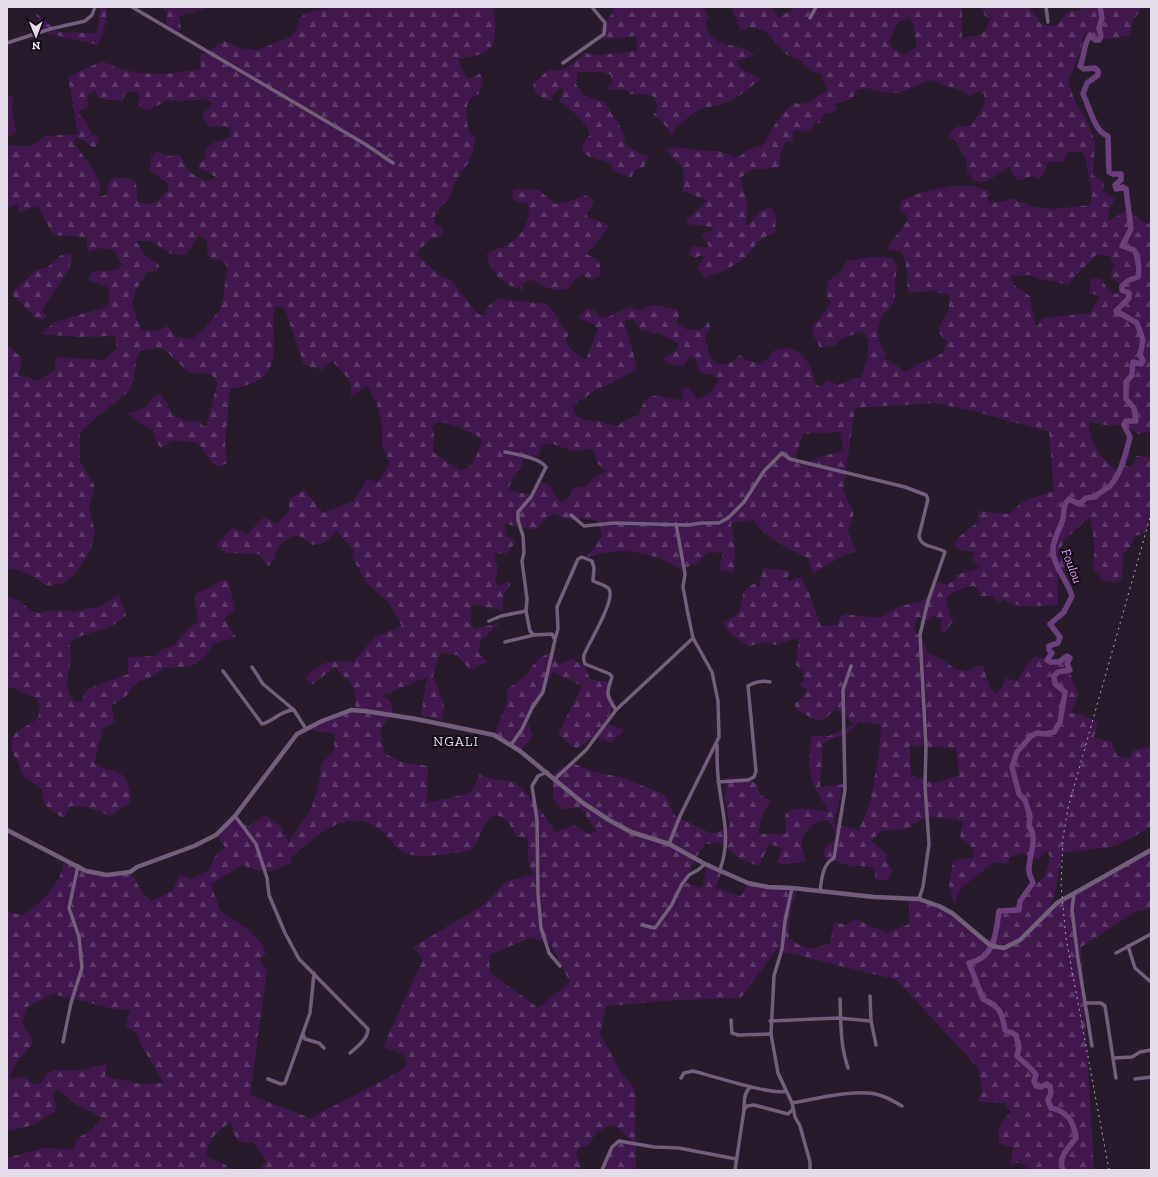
<svg xmlns="http://www.w3.org/2000/svg" width="1158" height="1177" font-family="'Zilla Slab',serif">
	<defs>
		<pattern id="forest-firs" width="22" height="20" patternUnits="userSpaceOnUse"><rect width="22" height="20" fill="#40184e"/><path d="M5 1l3.5 6h-7zM16 11l3.5 6h-7z" fill="#5b3968"/></pattern>
	</defs>
	<rect width="100%" height="100%" fill="#271a2b"/>
	<g fill="url(#forest-firs)" fill-rule="evenodd">
		<path d="M100,7H107L106,23L98,45L42,32L36,13L58,32L97,33Z"/>
		<path d="M161,7H211L179,16L181,30L166,31L167,12Z"/>
		<path d="M332,7H493C496,16 495,23 495,32C494,57 479,54 459,59L460,65L467,78L474,77L480,73L483,79L479,94C461,98 467,120 469,133L475,136C474,164 463,166 453,187C451,191 451,196 449,199C441,207 433,211 435,224L442,227L443,235L437,238H431L416,254L443,278L450,279L478,314L485,315C487,305 492,302 501,298L507,300L547,304L559,318V323L569,335L566,338L567,345L582,359L587,357L598,329L593,324L577,318L587,309L595,311L601,317H608L630,306L638,310L654,305L676,309L679,314L677,324L688,330H700L708,321L711,328L706,334L705,344C709,348 708,352 710,356C719,370 730,365 739,355L749,361L760,364L771,356L772,352C794,338 814,363 815,384L821,387L828,380L838,385L857,377L860,379L867,361L869,341L862,331L839,340L837,345L820,348L812,332V326C820,321 825,310 831,302L826,295L828,281L842,270L847,261C863,258 877,254 893,259L897,269L895,279V300L893,304L882,316L877,331L881,346L887,355L883,359L890,361L900,368L901,371H908L918,364L936,357L943,352L947,342L940,334L939,328L949,309V295L931,291L908,293C907,281 908,259 900,251L890,250L887,248L908,220L907,216L899,209L902,201C919,190 973,178 990,193L988,198L990,203L1005,201L1010,198L1034,207L1054,209L1090,205L1092,196L1085,156L1082,152H1067L1064,162H1048L1043,176L1038,179L1032,176L1017,181L1009,167L991,179L981,183L973,180L967,171L966,157L959,149L955,140L949,138C950,125 961,126 971,126L985,104L984,94L979,92L975,93L970,96L962,91L930,80L899,93H888L866,88L857,90L852,99L833,104L837,107L835,112L825,113L820,123L811,122L814,125L812,130L808,132L797,130L793,132L794,142H785L780,156V167L752,170L740,178L748,205L746,225L749,224L759,212L770,208C775,211 776,216 777,221L775,223L776,230L774,234C757,237 755,249 743,259C732,268 718,273 705,278L697,268L704,258L702,255L695,258L689,255L692,246L706,248L709,246L701,234L713,231V227L691,225L686,221L707,200L682,191C685,183 685,170 679,163C674,158 669,156 666,149L676,147L706,151H720L734,157H739L749,149L763,145C772,129 780,113 795,103C815,106 812,96 827,91L821,74L813,72L800,60L787,55L765,31L750,27L741,31L731,7H772L778,18L796,7H962V38C979,34 984,39 990,19L985,16L982,7H1031L1030,9C1042,20 1035,28 1056,25C1068,16 1062,10 1080,11V7H1142L1133,21L1130,35C1118,38 1108,40 1095,40L1088,32L1084,35L1080,53L1069,77V84L1075,102L1085,117L1095,141L1093,175L1104,182L1103,191L1115,199L1109,209L1108,221L1128,210L1146,224L1151,223V432L1139,434L1124,425L1110,426L1088,422C1094,450 1096,453 1118,472L1129,440L1130,455L1125,466L1131,467L1135,462L1136,456L1151,457V514L1145,533L1135,536L1131,546L1123,554L1122,580L1114,583L1101,580L1099,574L1093,570C1095,552 1095,535 1089,517L1065,540L1058,554L1066,561L1062,574L1057,572L1058,605C1042,605 1017,611 1004,599L1001,602L997,601L992,596H980L977,588L974,586C964,587 951,591 946,599L951,618L954,619L945,633L941,632V620L934,616L928,621L921,617L917,618L914,630L922,639L928,653L942,659L955,669L968,671L979,665L983,666L990,687L996,693L1002,687L1006,678L1017,681L1028,663L1035,656C1049,662 1054,666 1067,656L1070,658L1067,664L1078,695L1071,713L1083,715L1098,722L1094,737L1112,742L1117,756L1130,758L1133,751L1146,747L1151,748V826L1132,838L1112,847L1062,853L1054,898L1046,913L1151,850V909L1137,911L1081,947L1094,1170H1030L1020,1162L1010,1165L1013,1148L999,1143C996,1129 1001,1122 1011,1112L1004,1103L978,1102L982,1090L978,1068L897,980L776,950L741,998L677,1000L606,1006L600,1034L621,1072L635,1089L636,1170H602L612,1147L619,1141L633,1142L618,1128L610,1125L597,1132L588,1145C566,1150 583,1159 580,1170H259L266,1161L254,1143L238,1141L233,1132L231,1121C217,1133 207,1138 206,1157L224,1164L231,1170H7V1158L44,1148L75,1149C74,1136 84,1136 92,1129C96,1127 98,1122 101,1119C93,1110 82,1109 73,1103C67,1099 63,1091 56,1089L53,1096L57,1108L55,1112L33,1125L7,1131V912L23,915C42,902 64,882 64,858C91,874 100,876 130,872L145,896L152,901L173,890L180,874L191,879L209,870L215,856L225,847L216,835L235,816L248,827L265,815L281,827L289,843C294,832 303,823 309,812C316,799 321,779 321,764L334,751L335,734L306,729L351,710H362L355,708C359,686 348,682 335,667L313,684L304,678C323,661 328,660 353,662L375,637L402,626L389,603L366,582L352,557L354,550L336,531L326,542L312,545L298,535C288,539 275,545 275,558L268,566L259,554L226,553L216,545L232,528L247,534L265,516L276,524L289,511V499L304,490L323,513L354,501L367,479L378,482L390,463L382,445V424L377,405L367,385L351,398V382L332,361L322,370L304,365L286,312L282,307L275,306C272,319 274,328 274,341C276,375 260,384 230,389L225,443L227,463L219,467L213,464L199,444L192,442L172,441L161,448L157,443L152,429L140,424L130,415L127,414L147,406L152,397L161,394L169,406L172,415L186,421L201,422L203,427L207,425L217,384L216,380L210,374L188,372L165,350L159,348L140,351C133,363 137,378 130,390L89,424L80,433V461L94,485V491L89,507L95,533L90,551L75,574L64,583L50,586L44,584L33,576L14,569H7V345L22,358L19,375L38,381L55,370V357L104,360L117,348L115,336L76,337L40,334L55,322L109,306V288L88,280L92,272L117,270L122,265L114,251L101,248L88,252L86,237L53,235L38,206L18,212V204L7,208V145L29,147L46,136L78,134L68,77L102,61C133,77 167,76 201,69L200,56L224,41L244,49L258,50L290,37L295,32L300,19L305,13ZM909,19L913,23L917,47L904,55L893,49L889,41L899,21ZM95,91L100,99L123,101L125,93L129,91L138,93L140,97L138,102L139,106L147,111L168,100L182,101L205,99L212,103L210,107L203,113L204,121L210,127L225,126L229,128L231,137L213,143L205,149L206,158L198,164L199,168L216,177L207,181C193,176 186,171 181,156L177,154C169,158 164,155 157,151L151,157L150,171L168,183L169,187C163,199 148,210 137,200L136,182C129,176 120,178 112,179L106,187L109,190C107,195 104,197 99,196C107,180 81,156 74,142L75,137C84,138 87,147 95,147L99,144L97,135L92,134L83,117L80,116L79,110L86,109L88,105L87,95L91,92ZM199,236L207,241V250L210,259L224,261L228,269C223,282 226,297 220,309C217,314 200,335 195,337C189,340 183,338 176,337L168,326L155,331L141,330L132,304L136,290L147,272L156,271L159,267L158,263L146,257L136,241H151L171,254L187,255L188,251ZM1096,255L1110,256L1114,266L1110,276L1122,286V290L1115,294L1108,290L1101,278L1091,279L1089,293L1100,296L1090,313L1042,318L1037,328L1031,306V297L1014,285L1010,276L1030,275L1039,279L1069,285C1076,273 1087,266 1096,255ZM626,320H634L641,330L661,334L679,344L676,351L663,358L669,364L683,366L690,357C700,358 696,368 701,373L712,375L719,379C713,391 710,395 697,399L688,387L681,390L683,397L681,400C659,399 647,385 639,415L623,421L618,426L603,423L600,421L586,420L576,416L572,406L596,390L614,382L637,369L630,341L624,322ZM935,403L977,412L1049,432L1054,491L1023,501L1009,514L978,511L979,521L959,537L954,545L962,551L975,552L972,559L981,568L955,575L957,578L948,584L936,583L930,588L928,596L922,601L900,606L880,618L844,614L840,617L838,625L821,626L809,593L801,577L787,581L790,571L763,568L759,587L754,583L743,593C741,610 740,617 722,622L732,635L748,646L765,643L775,645L799,638L796,665L802,670L804,682L800,683L801,687L805,688L808,691L801,699L795,703V707L802,713L818,721L826,718L836,708L854,724L829,736H811L809,767L814,787L829,812C814,811 796,803 785,815L786,834H758L762,815L771,801L759,794L757,784L745,778H726L725,798L730,827L712,834L675,816L665,795L621,777L594,772L570,762L553,774V798L561,809L580,808L597,831L589,834L573,825L556,832C549,822 524,786 513,782C501,779 491,781 480,774L470,793L427,803L428,766L401,762L384,753L380,729L393,712L390,700L382,696L427,677L421,716L442,720L444,704L433,675L440,653L457,655L470,670L488,662L478,653L481,640L500,623L474,629L471,622L472,604L503,611V597L511,583L508,581L500,586L495,582L498,568L494,556L498,553L506,554L516,542L506,535L505,524L536,530L546,518L554,514C562,518 573,522 582,518L598,521L602,536L587,557C597,555 608,552 618,551C636,550 667,558 680,570L697,563L707,553L723,552L719,570L734,573L735,547L731,523L753,520C767,540 787,548 808,558L813,574L842,556L856,551L848,531L854,513L843,490L855,408ZM440,422C455,424 468,431 482,439C479,450 473,470 460,470L433,452L434,433L432,428L435,424ZM839,432L845,451L826,455L800,465L796,456L803,434ZM550,443L573,451L593,449L597,463L606,471L594,477L586,486L573,488L569,497L562,502C550,496 557,485 541,482L534,495L508,491L512,479L523,466L522,460L540,454L541,446ZM859,722L881,725L879,752L870,803L859,830L833,824L844,784L820,787L823,743L847,733ZM910,746L956,748L959,775L934,783L911,775ZM497,815C509,820 511,825 516,837H527C531,850 523,863 535,874L507,881L482,906L413,947L423,959L383,1047L403,1054L407,1064L399,1072L310,1118L250,1095L267,971L259,960L266,953L262,944L248,929L220,911L211,884L243,865C259,873 276,873 291,862V858C317,835 350,803 383,832C391,840 396,851 408,854C425,859 451,853 469,851C482,842 480,820 497,815ZM927,816L963,821L960,838L974,849L973,858L953,861L949,884L954,905L961,888L994,862L1008,864L1010,857L1023,853L1038,860L1046,851L1050,857L1045,876L1036,884L1033,883L1015,907L999,911L995,936L983,940L952,913L919,899L874,897L909,902V924L887,933L856,919L847,924L834,923L830,943C810,951 808,950 789,939C788,922 791,907 797,891L748,883L741,896L715,888L723,869L720,870L708,862L702,888L685,882L695,859L705,844L721,843L740,859L759,866L769,844L782,848L777,862L782,865L806,861C805,855 801,847 802,842C803,833 817,817 827,821C831,823 835,833 837,837L824,849L825,860L837,861L851,867L858,866L874,867L876,881L888,880L893,871L886,861L887,854L871,841L882,831L909,828ZM532,937L551,945L570,982L538,1008L490,972L489,955ZM53,994L114,1009L130,1010L126,1026L137,1034L142,1047L164,1083L140,1084L105,1076L107,1064L80,1070H54L47,1074L40,1084L32,1083L23,1076L10,1079C12,1063 23,1057 32,1044L33,1040L22,1024L27,1007Z"/>
		<path d="M615,7H703L709,17L705,23C713,53 738,39 755,56L735,61L743,70L761,79L735,99L719,105L700,109L692,114L675,129L672,136L662,121L653,114L657,112C658,90 646,95 630,94L627,90H610L607,86L612,85L611,75L601,72H578L576,84L584,96L605,102C612,117 624,126 625,144L639,153L648,156L644,167L635,170L631,178L611,170L612,165C604,157 566,160 590,135C586,121 571,109 559,102L563,92V86L555,93L551,101C540,97 535,95 533,84L548,70H564L585,53L596,55L637,51L636,36L603,40L601,29L613,12Z"/>
		<path d="M7,96L13,97L12,111L16,131L7,139Z"/>
		<path d="M517,189L539,190L555,204L570,201L585,195L594,200L590,210L586,213L588,217L609,225L594,247L585,253C599,261 601,259 600,276L591,280L582,275L577,277L568,289C554,292 542,287 531,279L523,284V290C499,283 496,277 486,255C491,250 496,250 503,247C520,240 532,222 528,204L514,201L512,191Z"/>
		<path d="M73,253L69,269L42,310L47,317L39,320L11,294L36,270L48,267L61,255Z"/>
		<path d="M223,580L228,581L235,609L224,619L236,637L213,644L205,657L192,666L164,668L152,677L137,682L127,695L111,706L115,722L103,729L94,764H98C104,771 109,769 118,772C128,777 132,793 130,803L119,809L115,814L109,816C96,809 84,806 70,806L64,818C48,809 44,808 41,789C37,783 29,782 24,776C21,773 20,766 18,762C16,758 12,753 12,748C8,719 50,732 37,699L23,693L15,688L7,689V596L20,601L31,611L39,613L55,610L75,612L83,610L101,606L119,595L126,615C121,619 116,624 111,626C97,633 80,633 69,643C70,648 71,654 71,659C68,675 63,688 74,702H81C83,699 84,694 86,691C88,687 121,677 128,674V657L155,656L163,649L173,646L188,629L198,622C199,612 192,604 196,594Z"/>
		<path d="M549,653L554,655L558,664L572,659L587,668V673L591,680L607,682L609,685V696L616,701L613,704L606,723L625,730L611,743L595,736L576,749L558,734L582,686L553,672L527,721L533,736L520,751L494,735L507,703V689C513,686 518,680 524,678L537,660Z"/>
	</g>
	<g fill="none" stroke-linecap="round" stroke-linejoin="round">
		<path stroke="#6c3f7d" stroke-width="5.5" d="M1063,1170C1057,1158 1069,1147 1076,1138C1074,1121 1067,1111 1051,1108L1048,1100L1051,1093L1050,1086L1047,1084L1041,1087L1036,1086L1034,1081L1036,1075C1034,1070 1022,1061 1017,1056L1019,1047L1016,1035L1005,1030C1002,1012 1000,1007 983,999L969,963C995,958 996,933 999,911L1019,910L1020,901L1033,883C1032,879 1029,875 1029,871C1028,856 1039,839 1029,826L1030,816L1025,800L1019,794L1012,767L1017,752L1031,736L1037,733L1045,734L1054,732L1060,722L1065,692L1055,684L1054,676L1058,672L1070,670L1067,664L1070,658L1067,656L1059,662H1050L1047,660L1052,653L1049,650V646L1058,643L1060,637L1050,624L1064,612L1072,596C1068,581 1052,565 1053,548C1054,537 1060,529 1063,519C1065,511 1062,506 1069,499L1079,504L1086,498L1095,497C1100,491 1106,490 1110,486C1121,474 1126,452 1130,437L1124,425L1126,421H1136L1134,408L1126,399V382L1132,375L1133,362L1141,364L1143,361L1140,355L1143,340L1137,323L1116,311L1129,298V293L1122,290V286L1129,280L1138,277C1140,269 1138,257 1134,250L1122,246L1131,229L1126,189L1123,187L1116,189L1115,185L1121,180V174H1113L1109,172L1108,136C1094,131 1090,108 1083,94L1087,83L1098,75V71L1095,68L1084,69L1080,66C1085,56 1083,45 1090,35L1095,40H1099L1101,36L1099,28L1102,18L1100,7"/>
		<g stroke="#735f7b" stroke-width="3.5">
			<path d="M132,7L365,144L393,163"/>
			<path d="M1046,7L1048,22"/>
			<path d="M810,18L816,7"/>
			<path d="M7,43L50,29L85,21L92,15L95,7"/>
			<path d="M563,63L604,34L605,23L592,7"/>
			<path d="M505,452C516,454 540,458 546,467L531,497L518,512V520L523,536L524,552L522,561L527,599L526,611L530,631L534,635L552,634L555,640L543,692L532,708L522,729L511,745"/>
			<path d="M571,515L584,526L614,523L688,525L702,523H719L728,518L744,502L764,471L782,453L790,459L905,487L926,495L928,499L919,536C921,548 936,546 945,552L928,601L920,635L926,746L925,786L929,844L923,887L919,899"/>
			<path d="M489,621L501,616L526,611"/>
			<path d="M555,639L558,629L557,607L578,559L582,557L592,561L594,568L593,581C597,583 606,585 609,589C616,600 588,644 584,655C583,659 584,661 585,664L610,674L612,677C606,694 606,695 616,710"/>
			<path d="M505,642L534,635"/>
			<path d="M252,667L263,684L294,710L306,729"/>
			<path d="M223,671L262,724C274,721 281,710 294,710"/>
			<path d="M717,745C717,758 717,772 719,785C723,817 731,838 720,870"/>
			<path d="M547,772L538,776L532,786L537,820L538,894L541,928L549,953L560,966"/>
			<path d="M555,779L586,750L616,710L693,638"/>
			<path d="M718,782L748,780L754,777L756,771L748,686C754,682 763,680 770,682"/>
			<path d="M235,816L256,844L267,878L269,895L285,933L299,959L368,1029C368,1039 357,1047 350,1053"/>
			<path d="M669,844L680,816L719,737L718,701L712,672L693,638L687,609L683,587L685,574L676,524"/>
			<path d="M792,888L785,921L782,949L774,976L771,1034L778,1073L792,1103L795,1117L800,1126L810,1162V1170"/>
			<path d="M820,891C822,878 822,865 834,858L845,790L843,690L851,666"/>
			<path d="M1074,893L1072,910L1078,959L1092,1046"/>
			<path d="M642,925L655,928L671,906L682,884L689,875L698,870L705,864"/>
			<path d="M1128,946L1135,968L1151,982"/>
			<path d="M1116,953L1151,934"/>
			<path d="M870,996L871,1021L876,1045"/>
			<path d="M840,999C841,1022 840,1045 848,1068"/>
			<path d="M1086,1003H1101L1105,1006L1116,1078"/>
			<path d="M731,1020L732,1033L738,1035L771,1034"/>
			<path d="M770,1021L838,1018L871,1021"/>
			<path d="M303,1034L305,1039L319,1043L324,1048"/>
			<path d="M63,1042L71,1003L82,968L79,937L69,908L78,866"/>
			<path d="M1114,1058L1132,1057L1140,1052L1151,1050"/>
			<path d="M681,1078L684,1073L693,1071C710,1075 773,1096 786,1091"/>
			<path d="M268,1079L281,1084L285,1083L310,1013L314,973"/>
			<path d="M1135,1079L1151,1077"/>
			<path d="M792,1103C815,1099 858,1088 879,1095C887,1097 895,1102 902,1106"/>
			<path d="M744,1110L747,1106L754,1105L788,1114L793,1109"/>
			<path d="M602,1170L612,1147L619,1141L654,1147L679,1148L736,1159"/>
			<path d="M735,1170L744,1110C744,1101 744,1093 750,1087"/>
		</g>
		<g stroke="#735f7b" stroke-width="4.5">
			<path d="M7,830L86,871L107,875L130,872L137,867L194,846L216,835L235,816L297,734L322,721L351,710L365,711L416,719L494,735L520,751L583,803L609,820L631,832L669,844L705,864L748,883L768,887L792,888L874,897L919,899L939,906L952,913L990,945"/>
			<path d="M992,946L1004,948L1020,940L1057,903L1151,850"/>
		</g>
		<path stroke="#b0a7b4" stroke-width="1" stroke-dasharray="2 4" stroke-linecap="butt" d="M1109,1170L1066,938L1061,885L1063,838L1068,808L1151,514"/>
	</g>
	<g text-anchor="middle" dominant-baseline="central" stroke-width="3.5" stroke-linejoin="round" paint-order="stroke">
		<g font-size="13" font-style="italic" fill="#e2a1fb" stroke="#0c070f">
			<text transform="translate(1072 566) rotate(69)">Foulou</text>
		</g>
		<g font-size="14" letter-spacing="1" fill="#e4dce8" stroke="#0c070f">
			<text x="456" y="741">NGALI</text>
		</g>
	</g>
	<rect width="1158" height="1177" fill="none" stroke="#e4dce8" stroke-width="16"/>
	<g transform="translate(36 36) rotate(179)" stroke="#0c070f" stroke-width="3" paint-order="stroke">
	<path d="M0-3L7 15L0 10L-7 15Z" fill="#e4dce8"/>
	<text y="-6" font-size="11" font-weight="bold" text-anchor="middle" fill="#e4dce8">N</text>
	</g>
</svg>
